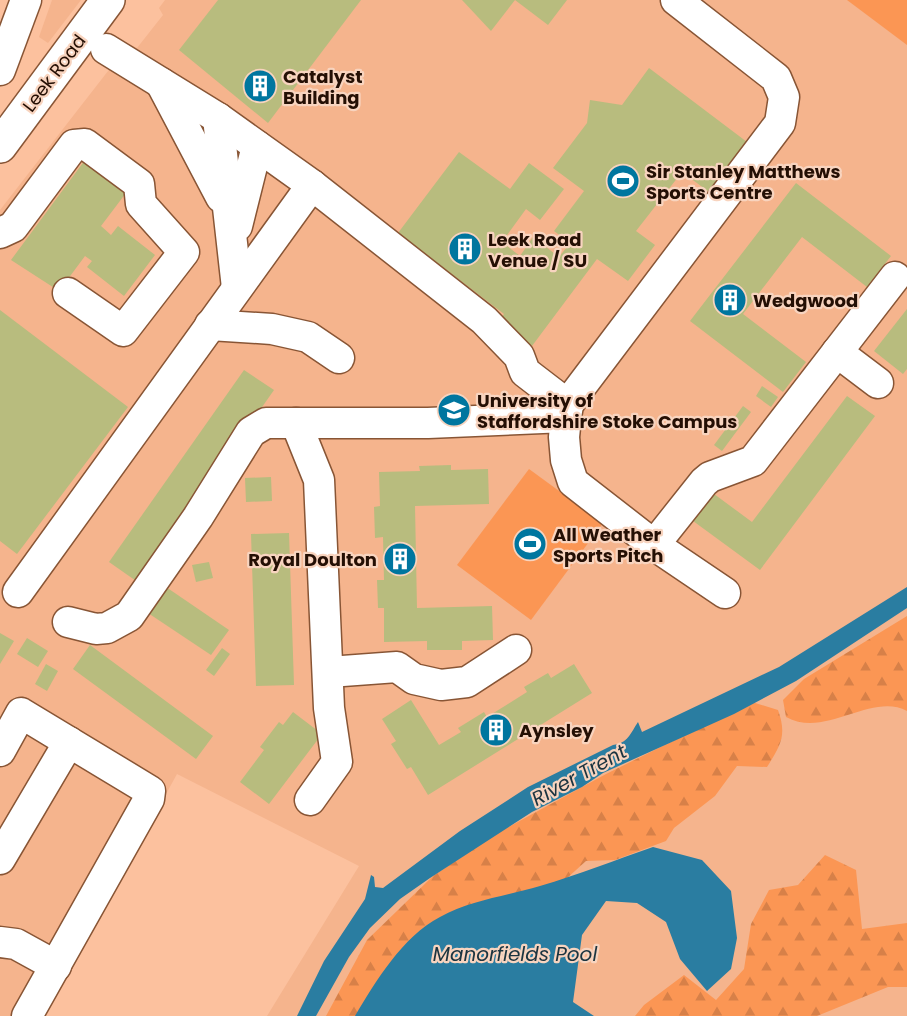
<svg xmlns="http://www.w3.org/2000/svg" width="907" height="1016" font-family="Poppins,sans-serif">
	<defs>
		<pattern id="forest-firs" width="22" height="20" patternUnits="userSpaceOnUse" patternTransform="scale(1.5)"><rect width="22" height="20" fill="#fb9654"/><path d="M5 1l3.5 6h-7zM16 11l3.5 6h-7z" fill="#d78048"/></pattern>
	</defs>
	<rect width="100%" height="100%" fill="#fcc19e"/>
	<g fill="#f5b48d">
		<path d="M52,0H81L48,43L39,37Z"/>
		<path d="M165,0H907V1016H267L359,866L177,774L44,1016H0V210L129,44L137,48L163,15L159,8Z"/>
	</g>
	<g fill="url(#forest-firs)">
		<path d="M907,616V711C871,692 826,739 786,717L783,700L804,679Z"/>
		<path d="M752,702L778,710C787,735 781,745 767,767L737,766L715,796L674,828L666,841L615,860L586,861L565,880L367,1016H326L367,940L433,876L501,831L606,774Z"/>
		<path d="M825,855L856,870L862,929L907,923V987H888L817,1016H635L644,1005L684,975L716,1000L744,969L751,924L769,890L798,885Z"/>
	</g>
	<g fill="#fb9654">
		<path d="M847,0H907V45Z"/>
		<path d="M529,469L603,523L531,620L457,565Z"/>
	</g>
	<g fill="#2a7da1">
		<path d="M907,587V608L796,681L734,714L603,773L582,787L532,812L430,878L400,899L370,928L349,957L316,1016H297L324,961L365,899L371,875L374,877L375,887L383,888L460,831L528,787L613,745C628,743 630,734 638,722L642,732L779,667Z"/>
		<path d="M653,847L702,860L731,891L737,938L731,969L707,991L680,959L666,922L637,903L606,901L582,935L573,1002L594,1016H355C376,981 402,937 440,917C471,900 507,896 540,886C578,875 615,860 653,847Z"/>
	</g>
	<g fill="#b8bc7e">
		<path d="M218,0H361L268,123L179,50Z"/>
		<path d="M462,0H515L491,31Z"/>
		<path d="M515,0H567L548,25Z"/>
		<path d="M649,68L747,142L709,192L682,172L636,231L655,245L628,281L597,259L532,346L499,321L504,314L398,233L459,152L510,189L529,163L564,189L540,220L526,209L502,242L520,256L533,237L559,257L570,243L554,231L584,191L553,168L587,123L590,100L622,105Z"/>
		<path d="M88,156L129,189L101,226L111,235L118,226L155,255L124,296L87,267L92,261L85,256L59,291L11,260Z"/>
		<path d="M796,183L891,256L867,287L802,237L743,314L806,362L783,392L690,321Z"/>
		<path d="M907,309V369L903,374L874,351Z"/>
		<path d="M0,310L128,407L17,554L0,541Z"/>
		<path d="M244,370L274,390L139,583L109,562Z"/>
		<path d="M762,386L778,397L771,407L756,396Z"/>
		<path d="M847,396L875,416L760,570L689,518L710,491L752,522Z"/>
		<path d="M743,406L751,412L722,451L714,445Z"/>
		<path d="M451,465V470L488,469L489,504L415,506L417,608L492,606L493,640L462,641V650H427V641L384,642V608H378L377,580H384L383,537L375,538L374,507L380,506L379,472L420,471L419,466Z"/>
		<path d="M271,477L272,501L246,502L245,478Z"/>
		<path d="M289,533L294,685L256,686L251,534Z"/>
		<path d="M209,562L213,578L196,582L192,565Z"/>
		<path d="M166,587L229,630L211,655L148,613Z"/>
		<path d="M0,633L14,641L0,664Z"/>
		<path d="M27,638L48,651L38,667L17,654Z"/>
		<path d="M90,645L213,736L196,759L73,669Z"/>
		<path d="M222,648L230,654L214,676L206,670Z"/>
		<path d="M46,664L58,671L47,691L35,684Z"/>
		<path d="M574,664L592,693L428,795L411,767L407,769L391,744L396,741L382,719L411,700L439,745L461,732L458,728L484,712L487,717L527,692L524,687L548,673L551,678Z"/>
		<path d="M293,712L322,734L269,804L240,782L264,750L260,747L279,722L283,725Z"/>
	</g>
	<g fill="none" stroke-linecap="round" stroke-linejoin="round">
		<g stroke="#885535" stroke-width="33">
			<g id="minor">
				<path d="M106,49L218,118L312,185L484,320L519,356L525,372L568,405"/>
				<path d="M0,70L26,0"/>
				<path d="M161,83L221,197"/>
				<path d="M218,118L237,288"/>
				<path d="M237,226L257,146"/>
				<path d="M0,233L13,227L74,145L85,144L139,184L141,204L184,252L123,331L68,293"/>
				<path d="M210,325L272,329L308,337L339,358"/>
				<path d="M837,352L878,383"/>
				<path d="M566,417L564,437L566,460L573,482L654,545L704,482L710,477L753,461L895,277"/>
				<path d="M296,423L319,480L329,708L337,762L310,800"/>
				<path d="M654,545L725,593"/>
				<path d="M18,592L312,185"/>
				<path d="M68,622L96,629L107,628L129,616L198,517L251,432L266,423H428L566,417L568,405L576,393L780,123L784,97L776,78L676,0"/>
				<path d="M329,672L397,667L414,679L441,685L467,682L516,650"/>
				<path d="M0,751L21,713L150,791L149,799L27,1016"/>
				<path d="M0,859L69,742"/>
				<path d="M0,942L16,944L56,966"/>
			</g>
		</g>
		<g stroke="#885535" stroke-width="36">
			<path id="highway" d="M0,146L108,0"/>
		</g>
		<use href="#minor" stroke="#fff" stroke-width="30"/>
		<use href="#highway" stroke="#fff" stroke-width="33"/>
	</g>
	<defs>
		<g id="building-disc" transform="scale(1.725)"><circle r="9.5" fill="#00769f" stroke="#f8d4bf"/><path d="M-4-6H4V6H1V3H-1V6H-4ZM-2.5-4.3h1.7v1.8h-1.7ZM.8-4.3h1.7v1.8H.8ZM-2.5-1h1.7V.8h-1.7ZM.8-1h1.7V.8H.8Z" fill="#fff"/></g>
		<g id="stadium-disc" transform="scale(1.725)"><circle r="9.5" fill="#00769f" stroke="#f8d4bf"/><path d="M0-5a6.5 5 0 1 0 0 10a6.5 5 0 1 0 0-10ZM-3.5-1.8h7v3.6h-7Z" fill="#fff"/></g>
		<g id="university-disc" transform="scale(1.725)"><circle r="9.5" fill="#00769f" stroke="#f8d4bf"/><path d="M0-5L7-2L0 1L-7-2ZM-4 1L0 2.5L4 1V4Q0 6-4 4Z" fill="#fff"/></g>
	</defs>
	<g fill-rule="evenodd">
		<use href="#building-disc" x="260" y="86"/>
		<use href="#stadium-disc" x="623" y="181"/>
		<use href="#building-disc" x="465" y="249"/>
		<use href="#building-disc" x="730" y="300"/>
		<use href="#university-disc" x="454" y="410"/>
		<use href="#stadium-disc" x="530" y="544"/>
		<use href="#building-disc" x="400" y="559"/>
		<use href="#building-disc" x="496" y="730"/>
	</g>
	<g text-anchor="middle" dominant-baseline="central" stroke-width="4.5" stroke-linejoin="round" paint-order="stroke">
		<g font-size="18" fill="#240f04" stroke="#f8d4bf">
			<text transform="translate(54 73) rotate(-53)">Leek Road</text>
		</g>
		<g font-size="18" font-weight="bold" fill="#240f04" stroke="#f8d4bf" text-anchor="start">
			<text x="283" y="76">Catalyst<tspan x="283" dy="21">Building</tspan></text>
			<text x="646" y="171">Sir Stanley Matthews<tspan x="646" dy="21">Sports Centre</tspan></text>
			<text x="488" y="239">Leek Road<tspan x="488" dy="21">Venue / SU</tspan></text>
			<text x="753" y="300">Wedgwood</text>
			<text x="477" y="400">University of<tspan x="477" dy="21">Staffordshire Stoke Campus</tspan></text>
			<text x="553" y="534">All Weather<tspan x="553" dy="21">Sports Pitch</tspan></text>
			<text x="377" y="559" text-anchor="end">Royal Doulton</text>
			<text x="519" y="730">Aynsley</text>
		</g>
		<g font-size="20" font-style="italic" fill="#1b3440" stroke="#f8d4bf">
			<text transform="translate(579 775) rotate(-29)">River Trent</text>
			<text x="515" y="954">Manorfields Pool</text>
		</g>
	</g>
</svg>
